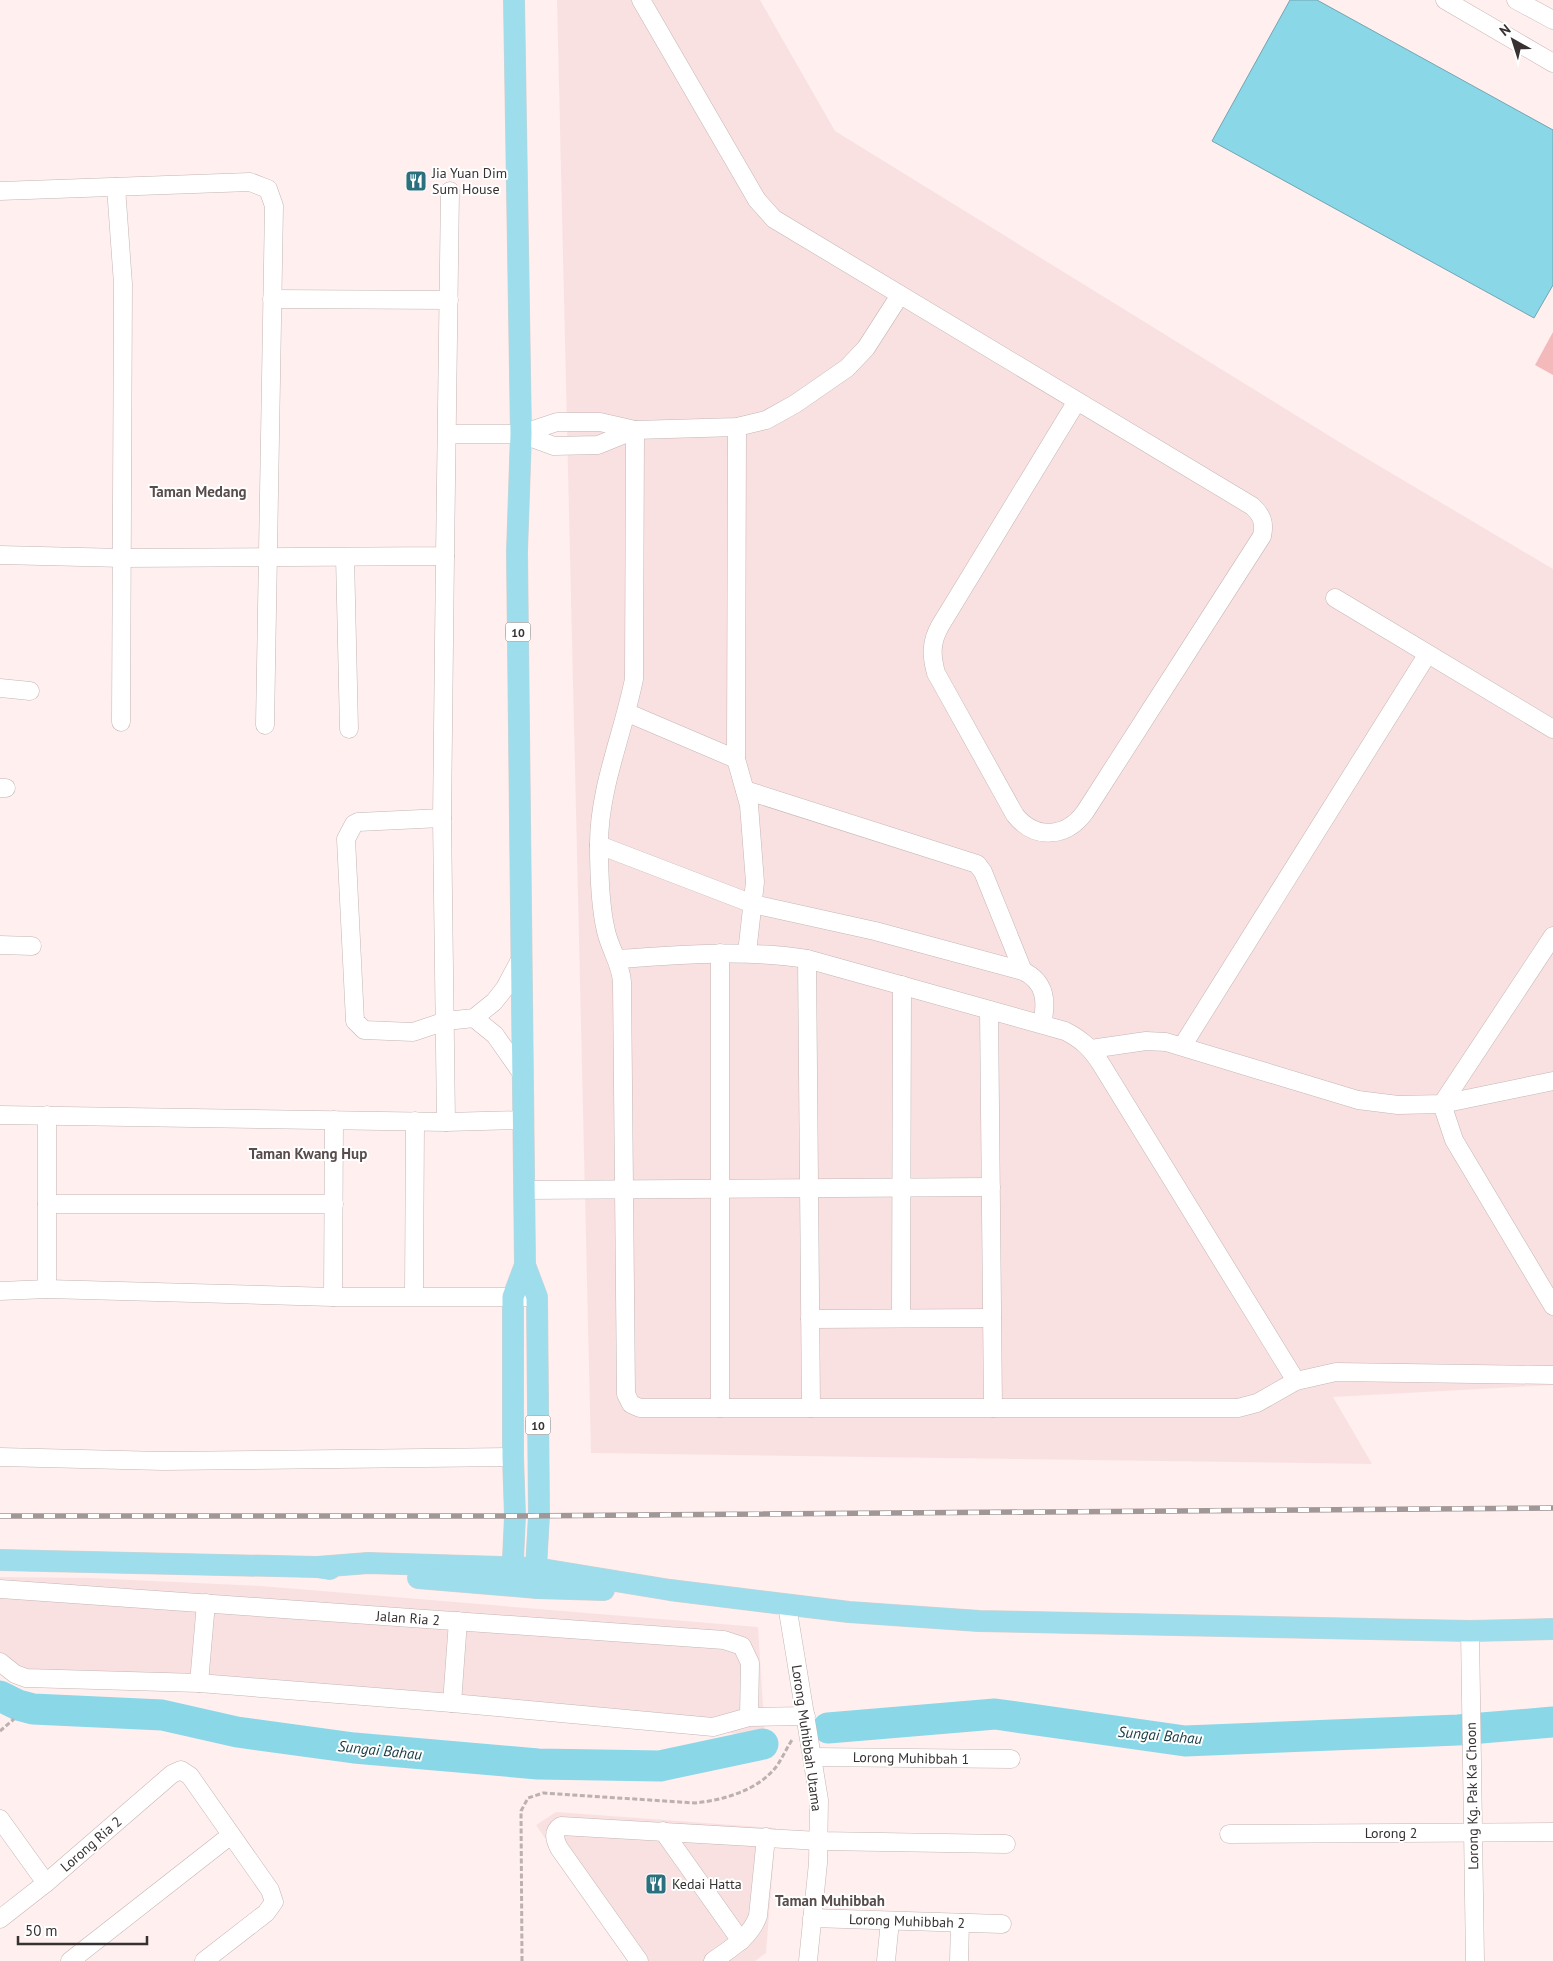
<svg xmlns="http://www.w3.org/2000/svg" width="1553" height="1961" font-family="'PT Sans',sans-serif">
	<rect width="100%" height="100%" fill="#ffefef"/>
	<g fill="#fae1e1">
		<path d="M557,0H760L835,131L1349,448L1553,569V1385L1333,1397L1372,1464L591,1453Z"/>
		<path d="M0,1577L90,1578L261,1586L758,1627L765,1736L195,1691L20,1686L0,1670Z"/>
		<path d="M556,1812L776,1828L766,1953L755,1961H629L536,1825Z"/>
	</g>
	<path fill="#f4babb" d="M1553,332V375L1535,365Z"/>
	<path fill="#8ad7e8" stroke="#71a5b1" d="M1290,0H1317L1553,130V285L1534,318L1212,141Z"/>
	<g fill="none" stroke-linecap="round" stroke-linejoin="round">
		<g stroke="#8ad7e8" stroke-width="31">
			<path d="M0,1696L18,1705L33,1709L162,1715L237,1732L354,1748L538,1764L660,1766L763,1744"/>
			<path d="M828,1728L995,1714L1185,1741L1458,1730L1553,1722"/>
		</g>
		<g stroke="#c4b5b5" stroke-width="19">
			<g id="minor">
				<path d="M641,0L757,200L774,219L1252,506C1262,515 1265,523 1262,536L1085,812C1066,838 1035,840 1015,815L936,673C931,655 931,642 940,626L1077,401"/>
				<path d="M1445,0L1553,63"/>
				<path d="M1516,0L1553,20"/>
				<path d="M116,187L123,284L121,722"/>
				<path d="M0,191L250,182L268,189L274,206L265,725"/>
				<path d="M272,299L449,300"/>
				<path d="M737,427L736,759L749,805L755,882L747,953"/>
				<path d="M635,430L634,679C623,734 599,788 599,844C599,870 600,906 606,931C610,949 621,964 622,982L626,1394L631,1404L640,1408H1238L1257,1403L1296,1381L1336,1372L1553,1375"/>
				<path d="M448,434H521L557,422H600L635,430L737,427L766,420L795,404L847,368L866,348L900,295"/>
				<path d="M521,434L554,446L598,445L635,430"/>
				<path d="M0,555L123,558L445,556L450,191"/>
				<path d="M445,556L442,818L446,1122"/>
				<path d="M345,557L349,729"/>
				<path d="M1335,598L1553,729"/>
				<path d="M0,688L30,691"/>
				<path d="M628,713L736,759"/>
				<path d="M0,788H6"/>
				<path d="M745,790L977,864L983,872L1023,971"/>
				<path d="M442,818L358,822L354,824L346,839L355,1021L364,1030L413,1032L446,1021L474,1018L494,1002L505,988L521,958"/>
				<path d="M599,845L753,904L875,931L1023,971C1046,982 1047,1002 1042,1024"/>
				<path d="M1553,936L1442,1104L1454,1140L1553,1306"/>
				<path d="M0,945L32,946"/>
				<path d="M720,953V1408"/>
				<path d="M617,959C680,955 744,949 807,959L1065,1031C1081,1039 1091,1048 1101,1064L1296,1381"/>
				<path d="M807,959L811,1408"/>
				<path d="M989,1010L993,1408"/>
				<path d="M474,1018L495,1035L523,1075"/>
				<path d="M1183,1045L1427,655"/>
				<path d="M1091,1049L1146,1041L1166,1042L1358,1100L1398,1105L1442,1104L1553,1081"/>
				<path d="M0,1115L446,1122L523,1120"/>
				<path d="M524,1190L991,1187"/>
				<path d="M47,1204H334"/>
				<path d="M47,1289V1115"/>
				<path d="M0,1291L47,1289L333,1297H537"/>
				<path d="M414,1295L415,1121"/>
				<path d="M333,1297L334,1120"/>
				<path d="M901,1318L902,985"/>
				<path d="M810,1319L992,1318"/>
				<path d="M0,1457L163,1461L513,1457"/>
				<path d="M0,1589L724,1640L742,1646L750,1663L749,1717"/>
				<path d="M787,1605L819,1800L818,1863L808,1961"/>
				<path d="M1470,1631L1475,1961"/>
				<path d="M0,1662L15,1674L26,1678L199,1683L452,1703L713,1727L749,1717L806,1716"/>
				<path d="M199,1683L206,1603"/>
				<path d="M452,1703L458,1621"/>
				<path d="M812,1757L1011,1759"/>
				<path d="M0,1819L46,1883"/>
				<path d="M663,1831L741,1941"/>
				<path d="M1229,1834L1553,1832"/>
				<path d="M812,1918L1002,1924"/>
				<path d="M0,1919L46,1883L172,1774L181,1770L190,1776L270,1890L274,1902L266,1913L204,1961"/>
				<path d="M70,1961L231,1835"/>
				<path d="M639,1961L559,1848C555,1840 552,1832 561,1826L819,1841L1006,1844"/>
				<path d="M713,1961C731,1948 750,1938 758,1916L766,1837"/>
				<path d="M886,1961L890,1921"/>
				<path d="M959,1961L960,1923"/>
			</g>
		</g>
		<g stroke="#d3d2d2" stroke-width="22">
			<g id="major">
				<path d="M514,0L521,434L517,552L525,1265L537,1297L539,1515L536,1568L537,1588"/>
				<path d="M0,1560L317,1567L330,1569"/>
				<path d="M317,1567L368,1563L536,1568L670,1590L849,1612L979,1621L1470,1631L1553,1629"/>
				<path d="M418,1578L537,1588L604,1590"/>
				<path d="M512,1581L515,1516L513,1457V1297L525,1265"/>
			</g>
		</g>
		<g stroke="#bcb0b0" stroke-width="3" stroke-dasharray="5 2.5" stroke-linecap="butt">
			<path d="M0,1731L14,1719"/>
			<path d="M522,1961L521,1811L528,1798L543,1793L695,1803C723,1800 757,1791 776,1767C782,1759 786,1749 792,1740"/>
		</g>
		<use href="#minor" stroke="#fff" stroke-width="18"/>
		<use href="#major" stroke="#9eddeb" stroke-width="21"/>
		<g stroke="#a29797" stroke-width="5.5">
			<path id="rail" d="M0,1516H515L1553,1508"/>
		</g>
		<use href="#rail" stroke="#fff" stroke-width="4" stroke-dasharray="11" stroke-linecap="butt"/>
	</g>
	<defs>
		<g id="restaurant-square" transform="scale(1.125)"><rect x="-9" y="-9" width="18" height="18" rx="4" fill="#2a707e" stroke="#fff"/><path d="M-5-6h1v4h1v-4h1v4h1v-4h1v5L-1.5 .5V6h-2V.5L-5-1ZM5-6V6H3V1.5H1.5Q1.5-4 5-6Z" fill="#fff"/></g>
	</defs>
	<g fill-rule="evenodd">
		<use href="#restaurant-square" x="416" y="181"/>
		<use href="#restaurant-square" x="656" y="1884"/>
	</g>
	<g text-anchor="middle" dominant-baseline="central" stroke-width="4" stroke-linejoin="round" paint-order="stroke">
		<g fill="#fff" stroke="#736f6f" stroke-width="1">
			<rect x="505.5" y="622.5" width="25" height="19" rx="4"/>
			<rect x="525.5" y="1415.5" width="25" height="19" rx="4"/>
		</g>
		<g font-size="12" font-weight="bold" fill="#373131">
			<text x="518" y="632">10</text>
			<text x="538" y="1425">10</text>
		</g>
		<g font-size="14" fill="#373131" stroke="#fff" text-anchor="start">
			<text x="432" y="173">Jia Yuan Dim<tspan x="432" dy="16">Sum House</tspan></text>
			<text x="672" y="1884">Kedai Hatta</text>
		</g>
		<g font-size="14" fill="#373131" stroke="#fff">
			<text transform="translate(408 1618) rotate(4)">Jalan Ria 2</text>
			<text transform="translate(807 1738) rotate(82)">Lorong Muhibbah Utama</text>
			<text transform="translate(911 1758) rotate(1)">Lorong Muhibbah 1</text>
			<text transform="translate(1472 1796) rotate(-91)">Lorong Kg. Pak Ka Choon</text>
			<text x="1391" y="1833">Lorong 2</text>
			<text transform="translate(91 1844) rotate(-41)">Lorong Ria 2</text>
			<text transform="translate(907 1921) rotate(2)">Lorong Muhibbah 2</text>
		</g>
		<g font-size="15" font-weight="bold" fill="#584c4c" stroke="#fff">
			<text x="198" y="491">Taman Medang</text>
			<text x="308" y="1153">Taman Kwang Hup</text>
			<text x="830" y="1900">Taman Muhibbah</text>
		</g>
		<g font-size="15" font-style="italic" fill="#163b42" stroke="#fff">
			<text transform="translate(1160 1735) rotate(5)">Sungai Bahau</text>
			<text transform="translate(380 1750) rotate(6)">Sungai Bahau</text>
		</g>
	</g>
	<g transform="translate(1513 40) rotate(321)" stroke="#ffffff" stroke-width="4" paint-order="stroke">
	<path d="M0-4L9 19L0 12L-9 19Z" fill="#373131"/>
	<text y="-8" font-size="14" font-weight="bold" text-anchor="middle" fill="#373131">N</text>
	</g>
	<path d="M18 1936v8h129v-8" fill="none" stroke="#373131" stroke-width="2.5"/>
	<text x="25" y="1936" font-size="15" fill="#373131" stroke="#ffffff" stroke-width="4" paint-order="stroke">50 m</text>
</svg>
